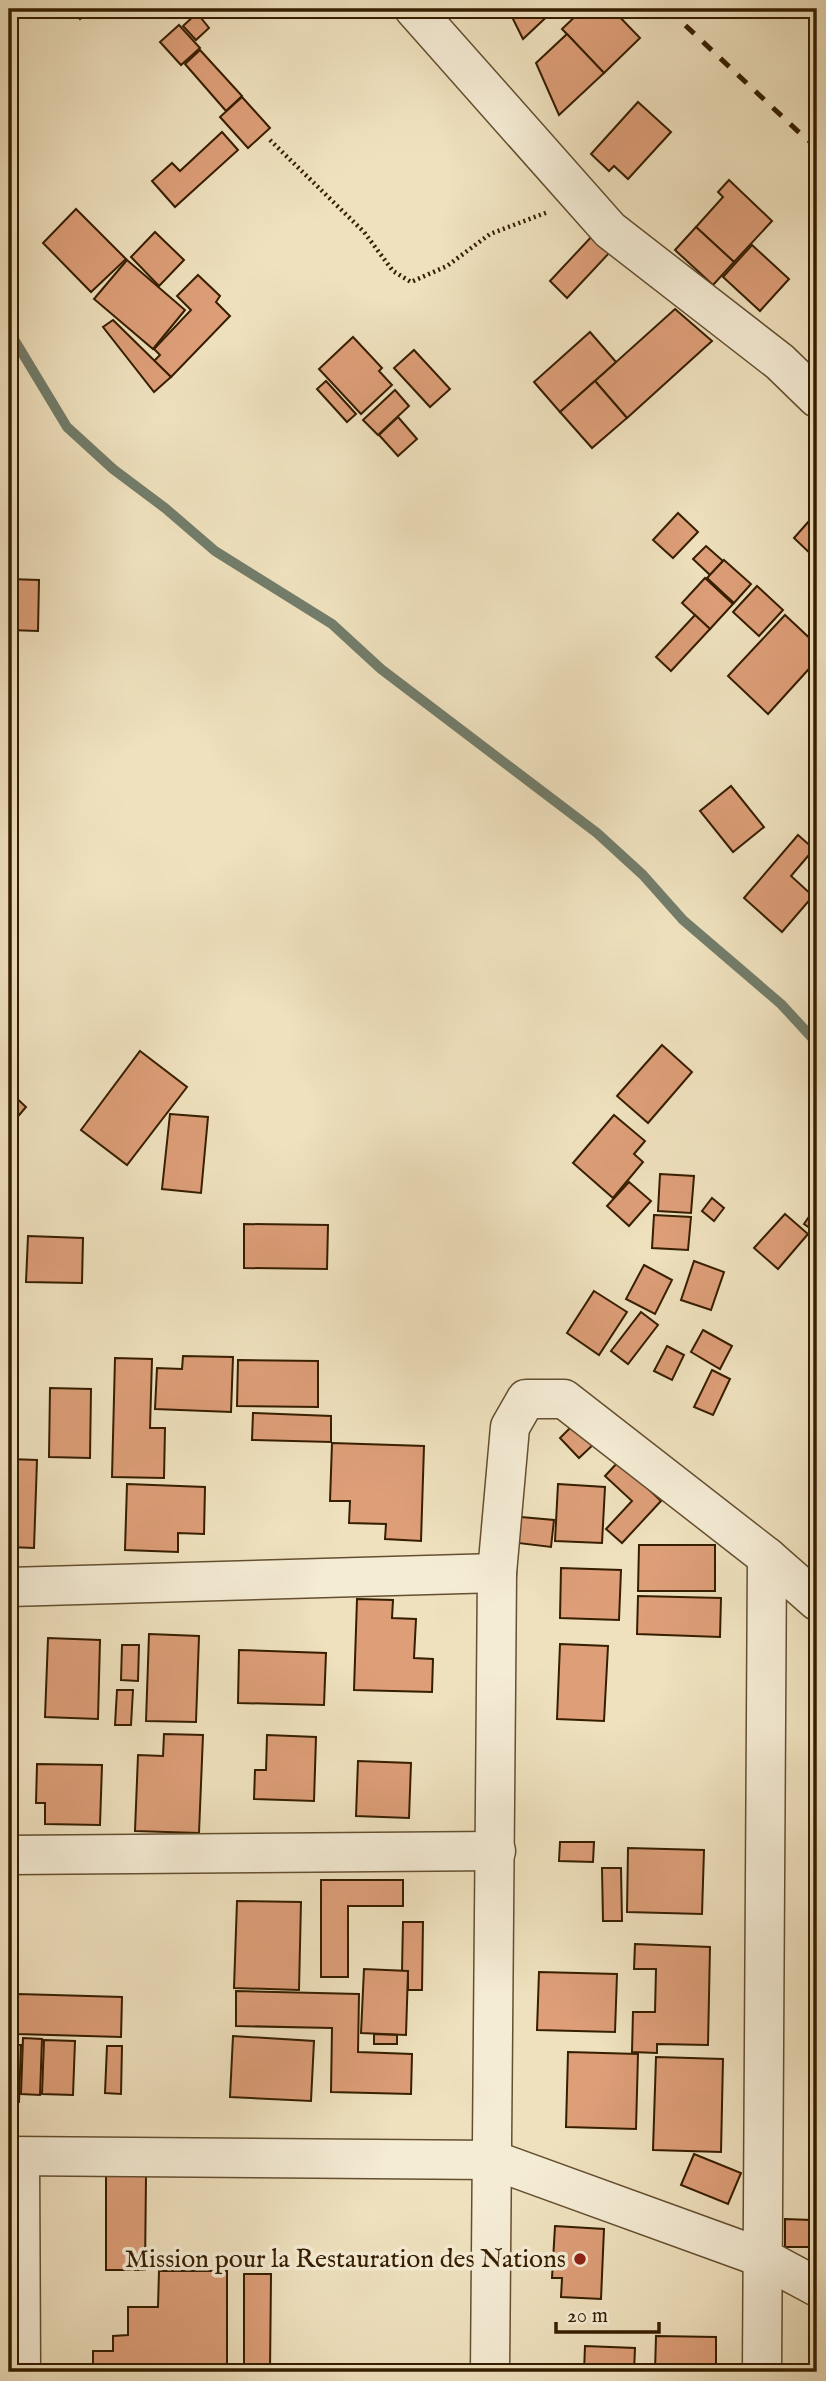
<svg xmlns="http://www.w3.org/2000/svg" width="826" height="2381" font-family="'IM FELL English',serif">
	<rect width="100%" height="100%" fill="#efe1be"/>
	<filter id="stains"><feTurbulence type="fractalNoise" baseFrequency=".00286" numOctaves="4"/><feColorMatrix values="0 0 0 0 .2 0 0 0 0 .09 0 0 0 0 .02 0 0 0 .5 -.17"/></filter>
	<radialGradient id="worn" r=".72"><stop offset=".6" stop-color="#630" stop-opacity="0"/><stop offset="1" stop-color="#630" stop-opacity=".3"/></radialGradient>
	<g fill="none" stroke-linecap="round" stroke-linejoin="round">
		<path stroke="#727d6b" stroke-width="10" d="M9,331L67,427L113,469L165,508L215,551L332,624L381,669L597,833L643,875L683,920L781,1004L817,1043"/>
	</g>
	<g fill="#dd9e78" stroke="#361e00" stroke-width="2">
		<path d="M71,9H89L90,10L80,19Z"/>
		<path d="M521,9H555L523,39L512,17Z"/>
		<path d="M583,9H612L640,38L604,73L562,29Z"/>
		<path d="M197,13L209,28L196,40L183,26Z"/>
		<path d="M179,25L200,48L181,65L160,42Z"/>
		<path d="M567,34L604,73L559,115L536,63Z"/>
		<path d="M200,50L242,96L226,111L185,64Z"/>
		<path d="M242,97L270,128L248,148L220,117Z"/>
		<path d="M638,102L671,132L628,179L614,166L609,171L591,154Z"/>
		<path d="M222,132L238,150L175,207L152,181L172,163L180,171Z"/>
		<path d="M729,180L772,221L734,262L696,227L723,197L718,192Z"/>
		<path d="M76,209L126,259L91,292L43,243Z"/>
		<path d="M696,227L734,262L713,285L675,250Z"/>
		<path d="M155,232L184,260L159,286L131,257Z"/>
		<path d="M594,234L611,251L567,298L550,281Z"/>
		<path d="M752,245L789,279L760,311L723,277Z"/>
		<path d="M127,260L185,310L153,349L94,299Z"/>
		<path d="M198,275L220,296L216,302L230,316L171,377L154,361L160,355L154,349L191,310L177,296Z"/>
		<path d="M675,309L712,341L627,418L595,381Z"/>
		<path d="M113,320L171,377L154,392L103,327Z"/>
		<path d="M590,332L616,362L560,412L534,382Z"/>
		<path d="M353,337L382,368L379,371L392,385L361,414L319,369Z"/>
		<path d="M414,350L450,389L430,407L394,368Z"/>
		<path d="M326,381L356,414L347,422L317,389Z"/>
		<path d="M595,381L627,418L592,448L560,412Z"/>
		<path d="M395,390L409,406L378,435L363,420Z"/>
		<path d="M398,417L417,439L398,456L379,435Z"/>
		<path d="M817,512V560L794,538Z"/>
		<path d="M678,513L698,532L673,558L653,540Z"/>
		<path d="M706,546L723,561L710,575L693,559Z"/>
		<path d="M724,560L751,584L734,603L707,578Z"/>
		<path d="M705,578L733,604L710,629L682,603Z"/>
		<path d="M9,579L39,580L38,631L9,630Z"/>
		<path d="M757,586L783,610L759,636L733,612Z"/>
		<path d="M695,615L710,629L671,671L656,657Z"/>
		<path d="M785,615L817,645V660L768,714L728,676Z"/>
		<path d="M731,786L764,827L733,852L700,811Z"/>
		<path d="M798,835L814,849L791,876L813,896L782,932L744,898Z"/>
		<path d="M817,858V875L809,868Z"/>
		<path d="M662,1045L692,1072L648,1123L617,1096Z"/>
		<path d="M140,1051L187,1087L127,1165L81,1130Z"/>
		<path d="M9,1091L26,1107L9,1127Z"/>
		<path d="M170,1114L208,1117L201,1193L162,1189Z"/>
		<path d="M614,1115L645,1141L634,1154L643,1162L613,1198L573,1163Z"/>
		<path d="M660,1174L694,1176L691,1213L658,1211Z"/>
		<path d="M629,1182L651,1201L629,1226L607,1206Z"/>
		<path d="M712,1198L724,1208L714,1221L702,1211Z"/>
		<path d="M815,1208L817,1210V1233L804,1224Z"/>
		<path d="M785,1214L808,1234L778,1269L754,1248Z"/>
		<path d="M654,1215L691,1217L688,1250L652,1248Z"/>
		<path d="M244,1224L328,1225L327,1269L244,1268Z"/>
		<path d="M28,1236L83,1238L82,1283L26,1282Z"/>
		<path d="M817,1251V1265L810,1259Z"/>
		<path d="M694,1261L724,1272L711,1310L681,1300Z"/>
		<path d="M644,1265L672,1280L655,1314L626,1299Z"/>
		<path d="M594,1291L627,1312L599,1355L567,1333Z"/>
		<path d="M641,1312L658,1325L628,1364L611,1351Z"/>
		<path d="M703,1330L732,1346L720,1369L691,1352Z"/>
		<path d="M667,1346L684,1355L672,1380L654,1371Z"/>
		<path d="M183,1356L233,1357L231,1412L155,1409L157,1368L182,1369Z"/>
		<path d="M115,1358L152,1359L150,1428H165L164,1478L112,1477Z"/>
		<path d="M238,1360L318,1361V1407L237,1406Z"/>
		<path d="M712,1370L730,1379L713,1415L694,1407Z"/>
		<path d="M50,1388L91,1389L90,1458L49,1457Z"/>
		<path d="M253,1413L331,1416V1442L252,1440Z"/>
		<path d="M577,1421L596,1442L579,1458L560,1438Z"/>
		<path d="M332,1443L424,1446L421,1541L385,1539L386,1524L349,1523L350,1501H330Z"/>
		<path d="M9,1459L37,1460L34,1548L9,1547Z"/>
		<path d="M619,1461L661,1501L622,1543L606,1529L632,1501L605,1476Z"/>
		<path d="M127,1484L205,1487L204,1534L178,1533V1552L125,1550Z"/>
		<path d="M558,1484L605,1487L602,1543L555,1541Z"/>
		<path d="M521,1517L554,1520L551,1547L518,1543Z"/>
		<path d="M639,1545H715V1591H638Z"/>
		<path d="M561,1568L621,1570L619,1620L560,1618Z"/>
		<path d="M638,1596L721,1598L720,1637L637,1634Z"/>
		<path d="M357,1599L393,1600L392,1618L416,1619L414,1658L433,1659L432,1692L354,1690Z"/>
		<path d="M149,1634L199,1636L196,1722L146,1721Z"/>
		<path d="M48,1638L100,1640L98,1719L45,1717Z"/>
		<path d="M560,1644L608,1646L604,1721L557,1719Z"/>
		<path d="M122,1645H139L138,1681L121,1680Z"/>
		<path d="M239,1650L326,1653L324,1705L238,1703Z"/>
		<path d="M117,1690H133L131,1725H115Z"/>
		<path d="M164,1734L203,1735L199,1833L135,1831L138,1755L163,1756Z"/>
		<path d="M267,1735L316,1737L314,1801L254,1799L255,1770H266Z"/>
		<path d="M9,1742L17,1743L14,1828H9Z"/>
		<path d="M358,1761L411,1763L409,1818L356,1816Z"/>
		<path d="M37,1764L102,1765L100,1825L45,1824V1803H36Z"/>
		<path d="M560,1842H594L593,1862L559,1861Z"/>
		<path d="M628,1848L704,1850L702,1914L627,1912Z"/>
		<path d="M602,1868H621L622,1921H603Z"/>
		<path d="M321,1880H403V1906H348V1977H321Z"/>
		<path d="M237,1901L301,1902L299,1990L234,1988Z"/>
		<path d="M403,1922H423L422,1990H408V1971H402Z"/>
		<path d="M635,1944L710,1947L708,2045L657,2044V2053L632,2052L633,2012H655L656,1969H634Z"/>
		<path d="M364,1969L408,1971L406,2035L361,2033Z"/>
		<path d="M539,1972L617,1974L615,2032L537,2030Z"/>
		<path d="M236,1991L359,1994L358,2052L412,2054L411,2094L331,2092L332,2028L236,2026Z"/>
		<path d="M18,1994L122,1997L121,2037L17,2034Z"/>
		<path d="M9,1997H11L9,2041Z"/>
		<path d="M374,2034L397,2035V2044H374Z"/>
		<path d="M233,2036L314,2041L311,2101L230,2097Z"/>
		<path d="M23,2038L42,2039L40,2095L21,2094Z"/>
		<path d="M44,2040L75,2041L73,2095L42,2094Z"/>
		<path d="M9,2045H21L19,2102H9Z"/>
		<path d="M107,2046H122L121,2094L105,2093Z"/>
		<path d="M568,2052L638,2054L636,2129L566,2127Z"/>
		<path d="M656,2057L723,2059L721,2152L653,2150Z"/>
		<path d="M694,2154L741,2173L728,2204L681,2185Z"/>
		<path d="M106,2176H146L145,2270H106Z"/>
		<path d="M785,2219L811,2220L810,2247H785Z"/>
		<path d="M555,2226L604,2229L601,2299L561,2297L562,2278H552Z"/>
		<path d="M159,2271H227V2372H93V2351H113V2336L128,2335V2307H158Z"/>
		<path d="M244,2274H271L270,2372H244Z"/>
		<path d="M656,2336L716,2337V2372H655Z"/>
		<path d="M585,2346L635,2348L634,2372H584Z"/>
	</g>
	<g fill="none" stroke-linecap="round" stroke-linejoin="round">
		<g stroke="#644f30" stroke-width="41">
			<g id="street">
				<path d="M414,9L610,230L780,362L817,398"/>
				<path d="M9,1587L497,1573"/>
				<path d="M9,1855L496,1851"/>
				<path d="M9,2156L493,2160L763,2258L817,2287"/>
				<path d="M20,2157L21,2372"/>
				<path d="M490,2372L497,1573L510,1427L526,1399H564L767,1557L817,1601"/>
				<path d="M762,2372L767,1557"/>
			</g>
		</g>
		<path stroke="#361e00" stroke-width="4.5" stroke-dasharray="2 3.5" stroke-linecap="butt" d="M270,140L364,232L393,271L411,282L447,266L490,234L548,212"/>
		<use href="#street" stroke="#f5ecd5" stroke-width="38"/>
		<path stroke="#361e00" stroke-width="5" stroke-dasharray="12 12" stroke-linecap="butt" d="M668,9L805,138L817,146"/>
	</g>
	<circle fill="#8f2418" stroke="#f5ecd5" stroke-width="2.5" cx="580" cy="2259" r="7"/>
	<g text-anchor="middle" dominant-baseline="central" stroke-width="7" stroke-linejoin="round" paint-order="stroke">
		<g font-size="26" fill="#361e00" stroke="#f5ecd5" text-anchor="end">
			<text x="566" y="2259">Mission pour la Restauration des Nations</text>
		</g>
	</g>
	<rect width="826" height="2381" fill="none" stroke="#efe1be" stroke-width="35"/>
	<rect x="10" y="10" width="805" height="2360" fill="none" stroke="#361e00" stroke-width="3.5"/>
	<rect x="18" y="18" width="791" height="2346" fill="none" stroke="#361e00" stroke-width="2"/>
	<path d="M556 2322v10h103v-10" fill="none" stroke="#361e00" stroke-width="3.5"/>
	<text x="567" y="2322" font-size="21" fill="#361e00" stroke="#f5ecd5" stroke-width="5" paint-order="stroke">20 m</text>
	<rect width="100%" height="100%" filter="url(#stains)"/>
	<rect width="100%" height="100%" fill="url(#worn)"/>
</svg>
